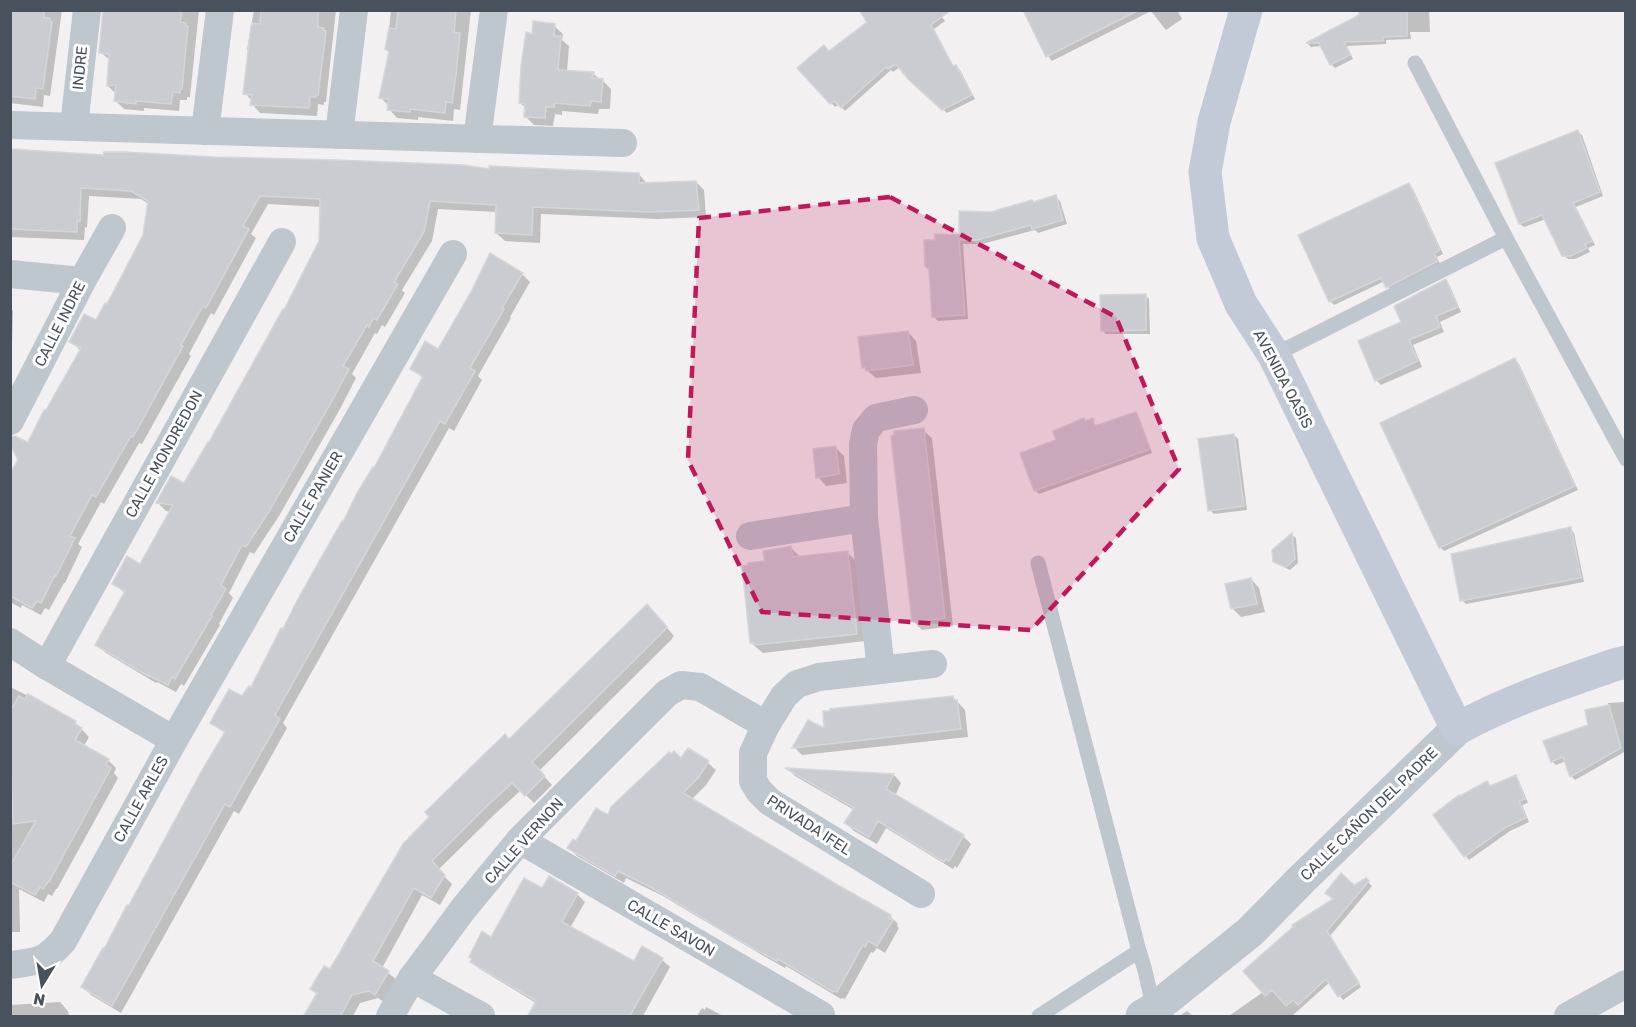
<svg xmlns="http://www.w3.org/2000/svg" width="1636" height="1027" font-family="Rubik,sans-serif">
	<rect width="100%" height="100%" fill="#f2f0f0"/>
	<g fill="#0003">
		<path d="M10,10H62L50,96L44,95L43,107L10,103Z"/>
		<path d="M116,10H199L190,97H187V100H180L179,111L144,108V111L124,109L116,101V94L108,86L110,60L100,52Z"/>
		<path d="M254,10H336L326,102H324V105L318,104L317,116L260,113L252,104V101L245,93L250,53L247,49Z"/>
		<path d="M391,10H471L460,110L454,109L453,121L418,117V120L397,118L389,109V106L381,98L390,53L387,49Z"/>
		<path d="M937,10L945,21L934,29L954,68L956,67L960,70L975,99L947,113L913,83L900,67L893,72L891,70L845,111L839,104L835,107L800,68L829,53Z"/>
		<path d="M1024,10H1177L1182,19L1166,30L1151,11L1052,61L1048,56Z"/>
		<path d="M1360,10H1429L1430,32H1410L1411,39L1386,40V44L1347,46L1353,59L1335,68L1331,64L1322,46L1311,47L1308,44L1361,16Z"/>
		<path d="M554,26L563,34L562,40L569,46L567,72L593,73L600,80L603,81L611,89L610,109H599L598,114L562,111V115L555,114L553,126L534,125L525,116L526,108L520,103L533,35Z"/>
		<path d="M1578,132L1582,135L1603,196L1576,207L1595,245L1588,248L1590,252L1575,259H1568L1564,255L1546,219L1524,227L1520,224Z"/>
		<path d="M10,153L490,171L639,174L647,184L696,182L704,190L706,217L658,219L541,214L540,243L505,241L496,233L497,212L438,209L432,241L402,290L405,293L385,327L382,325L377,334L375,333L352,374L356,378L340,409L279,516L254,554L250,552L229,593L233,598L219,624L220,625L184,686L181,684L176,692L157,682L156,683L106,653L97,645L126,594L113,583L141,566L172,512L166,511L158,503L185,486L285,311L321,241V207L268,204L251,234L256,238L214,315L211,313L189,354L191,356L142,444L139,443L104,504L101,502L78,544L82,547L65,583H64L49,610L45,608L41,615L22,605L21,608L10,602V476L81,351L71,341L96,322L108,306L144,235L149,204L141,199L89,196L87,228L85,227L84,240L10,237Z"/>
		<path d="M1409,185L1413,189L1443,254L1437,257L1441,266L1391,291L1385,281L1334,305L1330,301Z"/>
		<path d="M1055,197L1060,201L1067,224L1038,233L1035,230L982,244H963L968,319L938,321L933,316L958,236L992,213Z"/>
		<path d="M522,274L530,282L510,317L511,318L478,376L482,380L454,431L449,428L283,723L287,728L239,814L234,811L121,1013L91,995L83,987L129,907L226,734L212,723L243,698L252,689L375,470L424,379L412,369L439,351L474,291Z"/>
		<path d="M1445,281L1450,286L1461,312L1440,322L1444,332L1413,345L1422,367L1381,385L1376,380L1403,323Z"/>
		<path d="M1145,295L1149,299L1150,334H1106L1102,330Z"/>
		<path d="M10,308L13,311L12,345H10Z"/>
		<path d="M908,332L916,341L921,373L876,378L863,367Z"/>
		<path d="M1515,360L1519,364L1578,490L1444,551L1440,547Z"/>
		<path d="M1135,413L1139,417L1152,453L1039,494L1035,490L1058,441L1086,422L1092,420L1097,427Z"/>
		<path d="M923,430L932,438L953,626L922,630L913,621Z"/>
		<path d="M1234,435L1238,439L1247,510L1214,514L1210,510Z"/>
		<path d="M835,447L844,456L847,483L826,486L818,477Z"/>
		<path d="M1570,529L1574,533L1584,582L1466,604L1462,600Z"/>
		<path d="M1292,535L1296,538L1298,563L1290,570L1279,565L1275,561L1274,550Z"/>
		<path d="M791,548L799,556V558L848,553L856,561L865,641L763,653L751,643L767,563Z"/>
		<path d="M1251,579L1259,588L1265,612L1241,617L1232,608Z"/>
		<path d="M655,614L674,636L672,638V639L539,771L552,785L534,803L521,790L494,815L438,870L452,884L440,905L422,895L382,968L397,980L384,1002L378,998L360,1003L353,1016H304L317,994L312,989L330,971L509,741Z"/>
		<path d="M10,687L39,701L75,722L89,737L84,746L108,760L116,768L114,773L118,778L57,889H56L52,896L48,894L44,902L19,889L20,932H10V818H15L13,776H10Z"/>
		<path d="M953,697L965,710L968,737L802,755L794,747Z"/>
		<path d="M1626,702V751L1575,780L1571,776L1566,761L1556,765L1552,761L1608,707V703Z"/>
		<path d="M681,760L708,763L716,770L706,785L691,800L890,916L898,924L897,926L899,928L885,953L877,948L873,953L871,952L845,999L842,998L841,999L786,966L785,968L762,955L661,895L626,878L624,883L577,856L569,848Z"/>
		<path d="M789,770L894,775L901,783L895,796L963,836L971,844L957,868L955,866L953,869L886,828L877,844L854,831L846,823L854,810L795,776Z"/>
		<path d="M1515,777L1519,781L1528,803L1522,805L1529,822L1510,831L1469,860L1435,815L1487,783L1491,787Z"/>
		<path d="M550,878L577,894L585,902L570,928L635,963L642,948L662,960L670,967L643,1016H530L536,1003L480,969L472,961L492,939L542,890Z"/>
		<path d="M1366,880L1372,886L1330,936L1361,987L1343,1000L1330,982L1292,1016H1229L1263,992L1354,887Z"/>
		<path d="M60,1002L68,1011L69,1016H10V1005Z"/>
		<path d="M706,1007L723,1016H697L702,1008L705,1010Z"/>
		<path d="M1187,1011L1193,1016H1179Z"/>
	</g>
	<g fill="#caccd2" stroke="#d4d6db" stroke-width="1.5">
		<path d="M10,10H44V18H50V21L52,22L43,89L36,88L35,99L10,96Z"/>
		<path d="M103,10H182L180,22L186,23V26H188L182,89H180V93L173,92L171,104L136,101V104L114,101L116,85L107,86L109,54L99,53Z"/>
		<path d="M261,10H318V27L324,28L323,30L326,31L318,95H316V97H310L309,108L250,105L252,95L243,94L251,26H252L253,23L260,24Z"/>
		<path d="M398,10H456L454,32L460,33L456,75L452,103L446,102L445,113L410,109V112L387,110L389,99L379,98L389,52L385,49L389,28L396,29Z"/>
		<path d="M859,10H951L931,25L953,66L956,65L972,95L942,110L908,79L896,64L888,69L886,67L841,108L834,101L830,104L797,68L824,45L829,51L867,22Z"/>
		<path d="M1023,10H1139L1046,57Z"/>
		<path d="M1359,10H1407V36L1383,37V41L1344,42L1350,55L1330,65L1319,43H1306L1359,15Z"/>
		<path d="M533,21L555,24L554,36H561L558,70L594,72L592,78L603,79L601,102L591,101L590,106L554,103V107H546L545,118L524,117L525,104L519,103L521,66L526,32L532,34Z"/>
		<path d="M1578,130L1600,192L1573,203L1592,241L1585,244L1587,248L1571,256H1562L1542,215L1519,224L1495,163Z"/>
		<path d="M10,149L103,155L104,152H124L215,157L337,160L463,165L489,169V166L639,173V183L696,181L699,210L649,212L533,207L532,235L495,233L496,205L430,201L424,232L394,282L398,284L377,320L373,318L369,327L367,325L343,366L349,369L332,401L271,508L246,547L242,545L221,585L226,589L211,615L212,616L175,679L172,677L168,685L148,675V676L95,645L125,591L112,584L127,556L140,564L173,505L156,503L171,476L184,483L208,442H209L283,309L284,310L319,241L320,199L260,196L243,226L249,229L206,308L203,306L181,345L183,346L133,437L131,436L96,497L92,495L70,536L75,538L56,576L55,575L41,603L37,601L32,608L10,596V473L18,460L10,444V437L15,436L27,442H28L44,410H46L81,348L69,342L83,316L84,314L96,320L105,303L107,304L143,235L148,201L131,191L81,188L80,221L77,220V232L10,229Z"/>
		<path d="M1409,183L1440,250L1434,253L1438,261L1386,288L1381,278L1329,302L1298,235Z"/>
		<path d="M1056,195L1063,220L1032,229L1031,225L977,240H959L965,315L932,317L929,269L925,266L924,240H935V234L959,235V236V211L991,212L1032,200L1033,202Z"/>
		<path d="M490,253L523,273L502,308L504,309L470,368L475,371L445,424L440,421L275,715L280,719L230,807L225,804L112,1006L81,987L103,948L104,949L127,905H129L201,772L225,732L210,723L229,689L242,696L249,686L251,687L281,628L283,629L299,597L342,521L343,522L357,493L373,467L374,468L423,376L410,369L425,341L438,349L472,290Z"/>
		<path d="M1446,279L1458,307L1436,316L1440,327L1409,340L1418,361L1375,381L1358,341L1401,322L1394,306Z"/>
		<path d="M1146,294V330L1101,331L1100,295Z"/>
		<path d="M908,331L913,365L866,371L865,367L862,368L858,337Z"/>
		<path d="M1515,358L1575,486L1439,548L1380,423Z"/>
		<path d="M1136,412L1150,449L1034,491L1020,453L1056,440L1053,431L1084,418L1085,421L1093,418L1095,426Z"/>
		<path d="M924,428L945,618L912,622L891,436L894,435V431Z"/>
		<path d="M1234,434L1244,506L1208,511L1198,439Z"/>
		<path d="M836,446L839,474L816,478L813,449Z"/>
		<path d="M1571,527L1581,578L1460,601L1451,554Z"/>
		<path d="M1292,533L1295,559L1286,567L1273,562L1272,550Z"/>
		<path d="M791,546L793,557L848,551L857,634L754,645L753,643H750L742,566L748,565V563L765,561L763,551Z"/>
		<path d="M1251,578L1257,604L1231,609L1225,584Z"/>
		<path d="M647,604L667,627L665,629V630L532,762L545,776L525,796L512,783L486,807L432,861L445,875L431,898L414,888L373,961L389,971L375,995L369,991L352,995L340,1017H303L317,993L310,989L324,966L330,969L403,844L429,817L425,812L505,734L509,739Z"/>
		<path d="M28,694L76,721L75,724L82,728L75,740L109,759L106,765L111,768L49,882H48L43,889L40,887L35,895L10,882V866L36,821L13,824L10,711L19,696L25,700Z"/>
		<path d="M953,696L954,700H957L961,729L792,748L808,720L824,728L823,711H830V709Z"/>
		<path d="M1609,705L1621,748L1570,777L1563,757L1551,762L1543,741L1588,725L1585,710Z"/>
		<path d="M688,748L709,761L698,778L683,793L843,888L891,915L889,918L893,920L877,946L868,941L865,947L863,945L837,992L834,991L833,992L778,959L777,961L752,948L652,888L618,871L615,876L567,848L573,839L576,841L596,808L608,815L611,807L669,752L671,754L674,751L681,758Z"/>
		<path d="M785,768L894,774L886,789L964,835L949,861L946,859L944,862L878,821L869,837L844,823L854,808Z"/>
		<path d="M1516,775L1525,799L1519,801L1526,818L1506,827L1464,857L1433,815L1459,795L1460,796L1487,781L1490,786Z"/>
		<path d="M1341,873L1354,885L1366,878L1369,881L1327,931L1359,983L1338,997L1326,979L1298,1005L1293,1000L1286,1006L1272,990L1265,996L1243,971L1293,927L1292,925L1333,899L1325,893Z"/>
		<path d="M549,876L578,893L562,922L634,961L642,946L663,958L629,1017H527L536,1001L470,962L472,959L469,957L482,931L491,937L524,878L542,888Z"/>
	</g>
	<g fill="none" stroke-linecap="round" stroke-linejoin="round">
		<g stroke="#bec6ce" stroke-width="15">
			<path d="M1415,63L1506,238L1626,459"/>
			<path d="M1274,355L1506,238"/>
			<path d="M1038,563L1139,951L1144,967L1154,1009"/>
			<path d="M1039,1016L1139,951"/>
		</g>
		<g stroke="#bec6ce" stroke-width="28">
			<path d="M10,125L623,143"/>
			<path d="M74,126L87,10"/>
			<path d="M205,131L220,10"/>
			<path d="M339,135L354,10"/>
			<path d="M477,139L494,10"/>
			<path d="M10,274L82,281"/>
			<path d="M10,421L82,281L112,228"/>
			<path d="M750,536L864,518"/>
			<path d="M10,642L47,666L174,740"/>
			<path d="M47,666L282,242"/>
			<path d="M881,670L864,518L863,444L866,430L876,418L914,410"/>
			<path d="M520,840L821,1015"/>
			<path d="M921,894L770,802L759,791L753,781V753L766,725L784,696L797,684L819,677L933,664"/>
			<path d="M10,965C39,961 43,963 63,941L174,740L453,254"/>
			<path d="M412,978L481,1016"/>
			<path d="M390,1016L412,978L464,908L520,840L667,693L681,685L700,687L766,725"/>
			<path d="M1568,1016L1626,984"/>
		</g>
		<path stroke="#bec6ce" stroke-width="33" d="M1142,1016L1154,1009L1250,932L1302,879L1457,729"/>
		<path stroke="#c1cad6" stroke-width="33" d="M1246,10L1214,122L1205,172L1213,238L1241,304L1274,355L1457,729C1508,701 1559,684 1614,665L1626,662"/>
	</g>
	<path fill="#c2185b" fill-opacity="0.2" stroke="#c2185b" stroke-width="4.5" stroke-dasharray="12 8" stroke-linejoin="round" d="M890,197L1116,317L1179,469L1031,630L762,612L688,460L699,218Z"/>
	<g text-anchor="middle" dominant-baseline="central" stroke-width="6" stroke-linejoin="round" paint-order="stroke">
		<g font-size="15" fill="#48525d" stroke="#fff">
			<text transform="translate(80 68) rotate(-84)">INDRE</text>
			<text transform="translate(60 324) rotate(-63)">CALLE INDRE</text>
			<text transform="translate(1283 379) rotate(62)">AVENIDA OASIS</text>
			<text transform="translate(164 454) rotate(-61)">CALLE MONDREDON</text>
			<text transform="translate(313 497) rotate(-60)">CALLE PANIER</text>
			<text transform="translate(141 799) rotate(-61)">CALLE ARLES</text>
			<text transform="translate(1369 814) rotate(-44)">CALLE CAÑON DEL PADRE</text>
			<text transform="translate(809 825) rotate(33)">PRIVADA IFEL</text>
			<text transform="translate(524 841) rotate(-48)">CALLE VERNON</text>
			<text transform="translate(671 928) rotate(30)">CALLE SAVON</text>
		</g>
	</g>
	<rect width="1636" height="1027" fill="none" stroke="#48525d" stroke-width="24"/>
	<g transform="translate(42 985) rotate(191)" stroke="#ffffff" stroke-width="4.5" paint-order="stroke">
	<path d="M0-4.5L10 22L0 15L-10 22Z" fill="#48525d"/>
	<text y="-9" font-size="16" font-weight="bold" text-anchor="middle" fill="#48525d">N</text>
	</g>
</svg>
